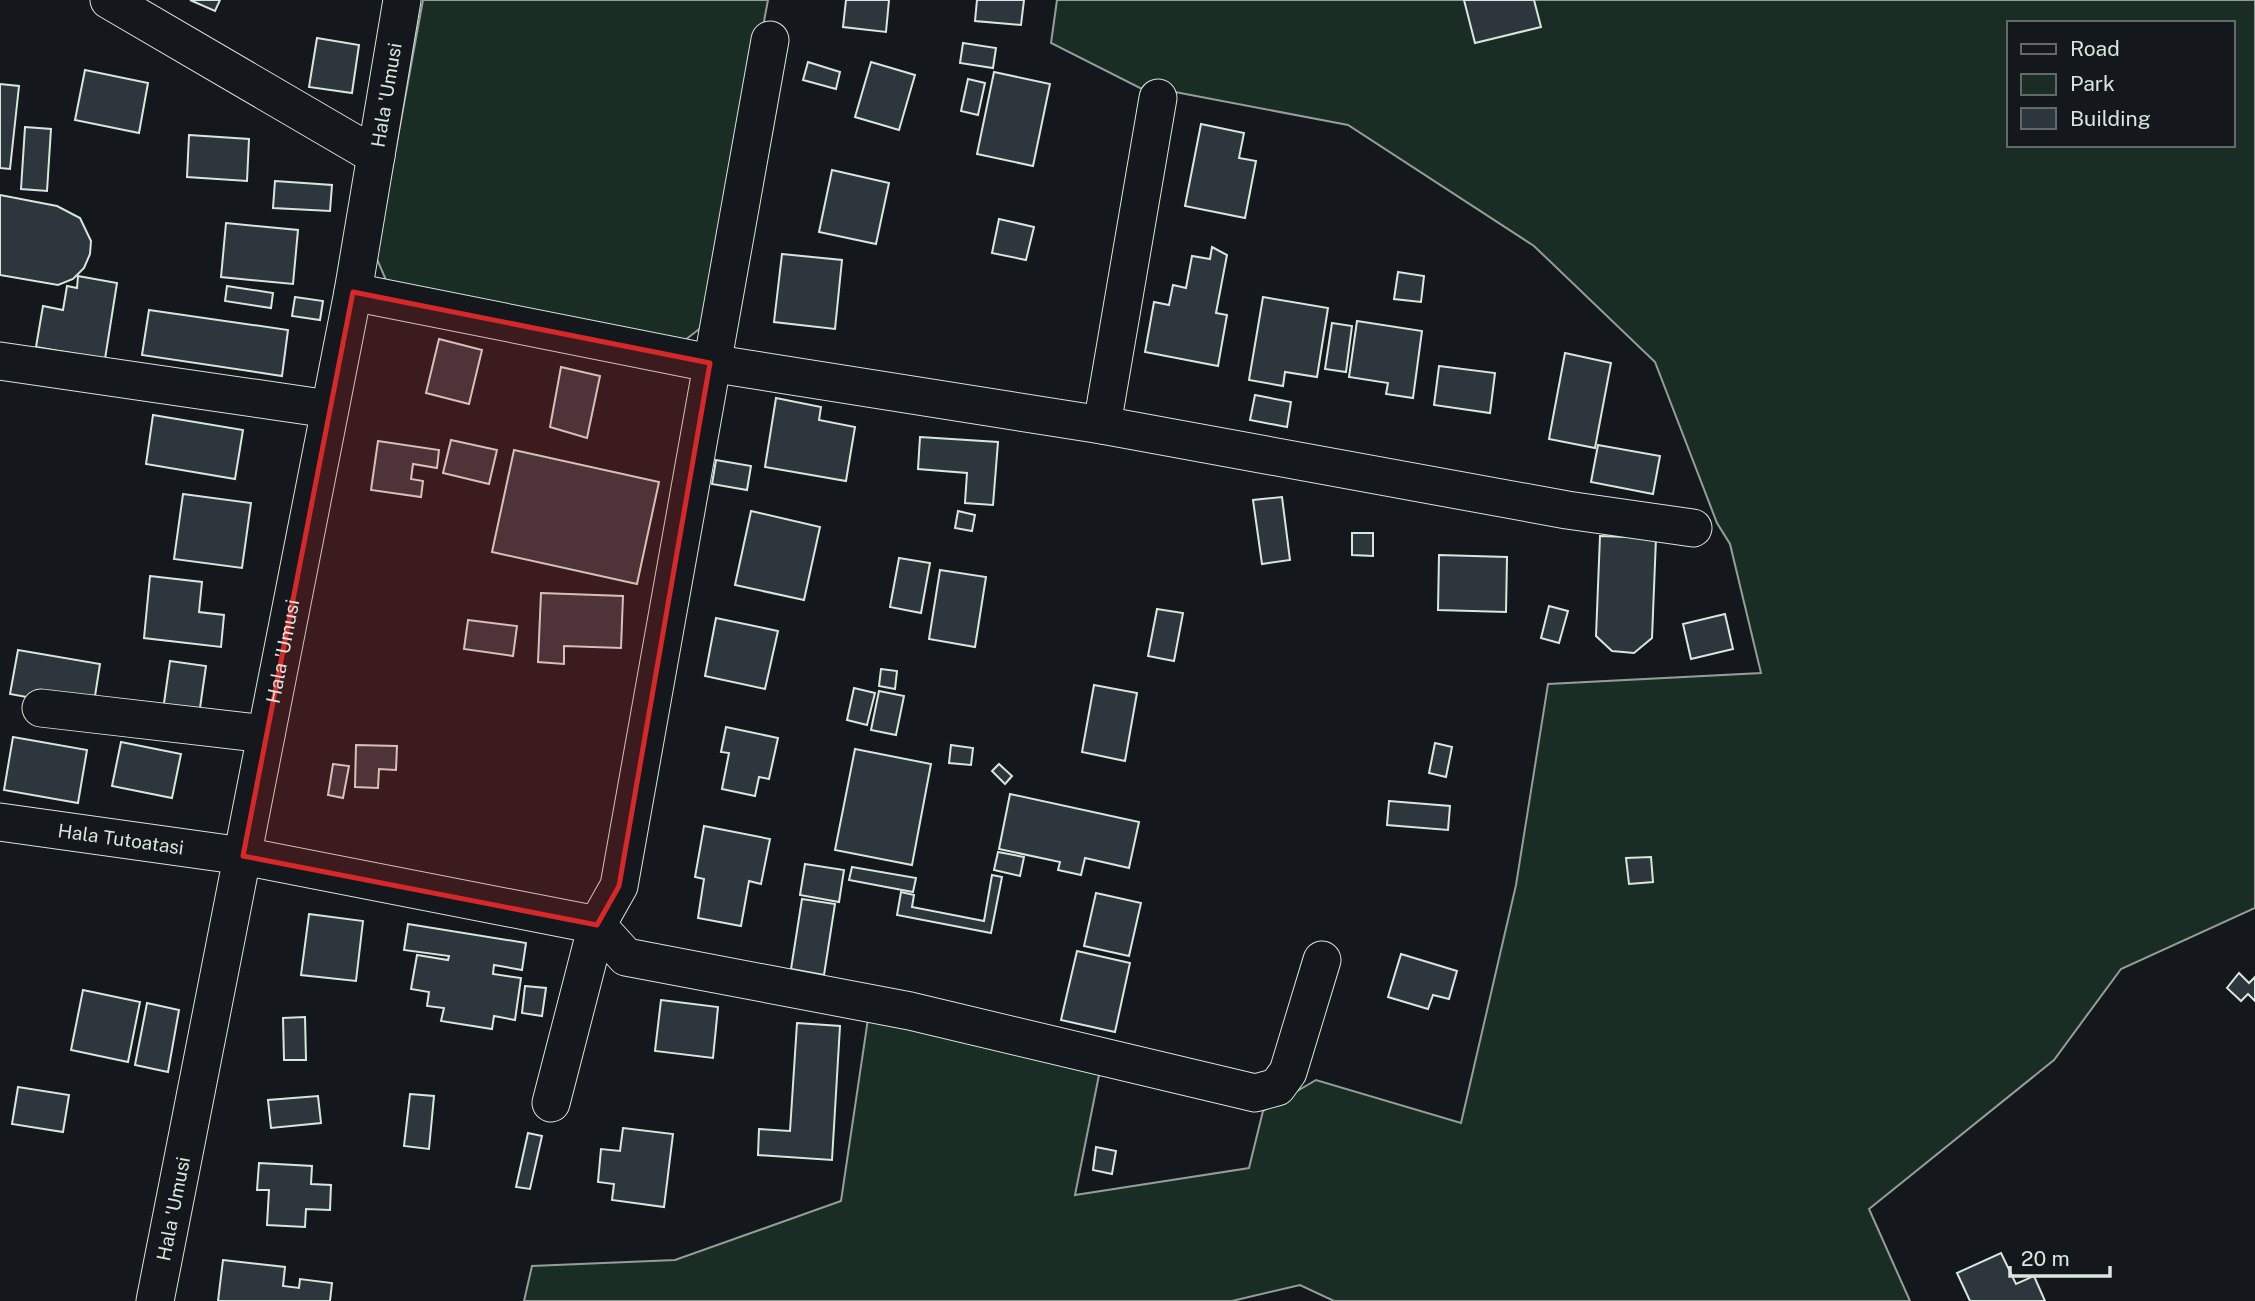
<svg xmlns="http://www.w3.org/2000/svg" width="2255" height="1301" font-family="'Public Sans',sans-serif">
	<rect width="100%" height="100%" fill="#14181c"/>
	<g fill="#1a2d24" stroke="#939e99" stroke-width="2" fill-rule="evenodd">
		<path d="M423,0H768L707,323L680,344L389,287L376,257Z"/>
		<path d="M1057,0H2255V908L2121,969L2054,1060L1869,1209L1910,1301H1334L1300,1285L1232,1301H524L532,1266L675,1260L841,1201L869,1012L1101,1065L1075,1195L1249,1168L1263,1111L1316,1080L1461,1123L1516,885L1548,684L1761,673L1730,544L1717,523L1655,362L1534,246L1348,125L1175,92L1140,88L1051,43ZM2008,23H2232V145H2008Z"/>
	</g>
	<g fill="#2c363c" stroke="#d8e6dc" stroke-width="2">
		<path d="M190,0H220L215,11Z"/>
		<path d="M846,0H889L886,32L843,27Z"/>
		<path d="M977,0H1024L1021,25L975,21Z"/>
		<path d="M1464,0H1534L1541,27L1475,43Z"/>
		<path d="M317,38L359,45L352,93L309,87Z"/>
		<path d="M963,43L996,48L993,68L960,63Z"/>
		<path d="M808,62L840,72L836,89L803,80Z"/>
		<path d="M871,62L915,75L899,130L855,117Z"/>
		<path d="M85,70L148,83L139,133L75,120Z"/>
		<path d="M994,72L1050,84L1033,166L977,154Z"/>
		<path d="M968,79L985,83L978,115L961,111Z"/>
		<path d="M0,84L19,86L10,169L0,168Z"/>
		<path d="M1201,124L1244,133L1239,158L1256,161L1245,218L1185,206Z"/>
		<path d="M25,127L51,129L47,191L21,189Z"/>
		<path d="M189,135L249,139L247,181L187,177Z"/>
		<path d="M832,170L889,183L876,244L819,232Z"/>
		<path d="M275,181L332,185L330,211L273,208Z"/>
		<path d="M0,195L57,206L80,218L91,241L90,254L84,268L73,279L58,285L0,275Z"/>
		<path d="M999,219L1034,227L1026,260L992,253Z"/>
		<path d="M226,223L298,230L293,284L221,277Z"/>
		<path d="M1212,247L1227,255L1216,313L1227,315L1218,366L1145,352L1154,302L1169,305L1173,285L1186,288L1192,256L1210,259Z"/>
		<path d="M782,254L842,260L835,329L774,322Z"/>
		<path d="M1398,272L1424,276L1421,302L1394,299Z"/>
		<path d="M78,276L117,283L105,359L36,347L43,306L63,310L67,286L77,288Z"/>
		<path d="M227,286L273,293L271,308L225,301Z"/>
		<path d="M295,297L323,301L320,320L292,316Z"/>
		<path d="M1263,297L1328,308L1317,377L1285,372L1283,386L1249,380Z"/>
		<path d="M149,310L288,330L282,376L142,355Z"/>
		<path d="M1357,321L1422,331L1413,398L1386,394L1388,383L1349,377Z"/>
		<path d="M1332,323L1352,326L1346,372L1325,369Z"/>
		<path d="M439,339L482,350L469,404L426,393Z"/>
		<path d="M1565,353L1611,363L1595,448L1549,439Z"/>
		<path d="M1439,366L1495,373L1490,413L1434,405Z"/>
		<path d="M561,367L600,376L587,438L550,427Z"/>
		<path d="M1255,395L1291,402L1287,427L1250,420Z"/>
		<path d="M776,398L821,407L819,420L855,427L846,481L765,467Z"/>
		<path d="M153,415L243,430L235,479L146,464Z"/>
		<path d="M920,437L998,442L993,505L965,503L967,473L918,469Z"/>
		<path d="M451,440L497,450L489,484L443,473Z"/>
		<path d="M378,441L439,450L437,468L413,464L411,479L423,481L421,497L371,490Z"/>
		<path d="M1598,445L1660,456L1653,494L1591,482Z"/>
		<path d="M514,450L659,482L637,584L492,552Z"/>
		<path d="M716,460L751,466L747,490L712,484Z"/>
		<path d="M183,494L251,503L242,568L174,559Z"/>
		<path d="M1282,497L1290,560L1262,564L1253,500Z"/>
		<path d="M751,511L820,527L804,600L735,585Z"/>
		<path d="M958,511L975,515L972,531L955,528Z"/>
		<path d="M1352,533H1373V556L1352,555Z"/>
		<path d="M1600,536L1656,538L1652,638L1634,653L1612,651L1596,636Z"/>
		<path d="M1439,555L1507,557L1506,612L1438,610Z"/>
		<path d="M899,558L930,563L921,613L890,607Z"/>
		<path d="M940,570L986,577L975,647L929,639Z"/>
		<path d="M150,576L202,582L199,612L224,615L221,647L144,638Z"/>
		<path d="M541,593L623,596L621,648L564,646V664L538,662Z"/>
		<path d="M1549,606L1568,611L1559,643L1541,638Z"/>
		<path d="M1157,609L1183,613L1174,661L1148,656Z"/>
		<path d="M1725,614L1733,649L1691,659L1683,624Z"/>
		<path d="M716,618L778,631L765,689L705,676Z"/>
		<path d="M468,620L517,626L513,656L464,649Z"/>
		<path d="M18,650L100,664L93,709L10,694Z"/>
		<path d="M170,661L206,666L199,715L163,710Z"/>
		<path d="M881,669L897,671L895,689L879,686Z"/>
		<path d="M1094,685L1137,693L1125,761L1082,752Z"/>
		<path d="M854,688L875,693L867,725L847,720Z"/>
		<path d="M879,691L904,696L896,735L871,730Z"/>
		<path d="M726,727L778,738L769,779L759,777L755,796L722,789L729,753L721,752Z"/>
		<path d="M13,737L87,750L78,803L4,790Z"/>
		<path d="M121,742L181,754L172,798L112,786Z"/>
		<path d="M1435,743L1452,747L1446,777L1429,773Z"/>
		<path d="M356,745L397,746L396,770L379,769L378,788L355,787Z"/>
		<path d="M951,745L973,748L971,765L949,763Z"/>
		<path d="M855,749L931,764L912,865L835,850Z"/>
		<path d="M333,764L349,766L343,798L328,795Z"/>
		<path d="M999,764L1012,776L1005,784L992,771Z"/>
		<path d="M1010,794L1139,822L1129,868L1085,858L1081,875L1058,870L1060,862L999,849Z"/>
		<path d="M1389,801L1450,806L1448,830L1387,825Z"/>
		<path d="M704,826L770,839L761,884L749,881L741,926L698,918L704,879L695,877Z"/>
		<path d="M998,852L1024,857L1020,876L994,870Z"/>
		<path d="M1651,857L1653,882L1629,884L1626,858Z"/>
		<path d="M805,864L844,870L839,902L800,895Z"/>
		<path d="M852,867L916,878L913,892L849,880Z"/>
		<path d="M992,875L1002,877L991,933L897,915L901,892L914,895L912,907L984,921Z"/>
		<path d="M1096,893L1141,903L1129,956L1084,946Z"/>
		<path d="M802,899L835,904L824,975L791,969Z"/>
		<path d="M309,914L363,921L356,981L301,975Z"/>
		<path d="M408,924L526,943L522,970L494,965L493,974L521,978L515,1020L494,1016L492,1029L441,1021L444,1008L427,1006L429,992L411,989L417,955L448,960L449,956L404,950Z"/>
		<path d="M1077,951L1130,963L1115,1032L1061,1020Z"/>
		<path d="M1401,954L1457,971L1449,999L1433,995L1428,1009L1388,997Z"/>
		<path d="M2239,973L2249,983L2255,977V1001L2248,994L2241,1001L2227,988Z"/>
		<path d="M525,986L546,988L542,1016L522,1013Z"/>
		<path d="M83,990L140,1002L128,1062L71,1050Z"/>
		<path d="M661,1000L718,1007L713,1058L655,1051Z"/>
		<path d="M147,1003L179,1010L168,1072L135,1065Z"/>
		<path d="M305,1017L306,1060H284L283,1018Z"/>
		<path d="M797,1023L840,1026L832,1160L758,1155L759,1129L790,1131Z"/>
		<path d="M18,1087L69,1095L63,1132L12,1124Z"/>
		<path d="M410,1094L434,1096L429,1149L404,1146Z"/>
		<path d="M318,1096L321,1123L271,1128L268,1100Z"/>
		<path d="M623,1128L673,1134L664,1207L612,1200L614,1184L598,1182L601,1149L620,1151Z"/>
		<path d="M528,1133L542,1136L530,1189L516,1187Z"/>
		<path d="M1096,1147L1116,1151L1112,1174L1093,1170Z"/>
		<path d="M259,1163L312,1166L311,1184L331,1185L330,1210L306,1209L305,1227L267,1225L269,1190H257Z"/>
		<path d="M2001,1253L2016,1284L2034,1276L2045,1301H1970L1957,1273Z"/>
		<path d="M223,1260L285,1267L283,1286L299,1288L300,1279L332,1283L330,1301H218Z"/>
	</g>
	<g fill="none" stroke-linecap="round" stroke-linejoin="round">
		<g stroke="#d8e6dc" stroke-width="39">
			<g id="minor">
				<path d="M109,0L376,156"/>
				<path d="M353,292L710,363L1102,425L1567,510L1693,528"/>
				<path d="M0,361L329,409"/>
				<path d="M1102,425L1158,98"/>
				<path d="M41,708L266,734"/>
				<path id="s1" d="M0,822L243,856L597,925L619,886L770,40"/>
				<path d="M597,925L626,957L910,1011L1255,1093L1277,1087L1288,1072L1322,960"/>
				<path d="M551,1103L597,925"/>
				<path id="s2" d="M155,1301L353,292L402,0"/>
			</g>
		</g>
		<use href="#minor" stroke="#14181c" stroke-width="37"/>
	</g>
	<path fill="#d62828" fill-opacity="0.2" stroke="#d62828" stroke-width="5" stroke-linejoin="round" d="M353,292L710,363L619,886L597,925L243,856Z"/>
	<g text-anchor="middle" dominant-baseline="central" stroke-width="5" stroke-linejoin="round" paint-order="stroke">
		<g font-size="19" fill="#d8e6dc" stroke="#14181c">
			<text stroke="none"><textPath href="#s2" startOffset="1228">Hala 'Umusi</textPath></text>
			<text stroke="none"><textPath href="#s2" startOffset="662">Hala 'Umusi</textPath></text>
			<text stroke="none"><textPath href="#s1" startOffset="122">Hala Tutoatasi</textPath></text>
			<text stroke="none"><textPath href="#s2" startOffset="94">Hala 'Umusi</textPath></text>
		</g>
	</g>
	<rect x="2007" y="21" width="228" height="126" fill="#14181c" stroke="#626a69" stroke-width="2"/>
	<rect x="2021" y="44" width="35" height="10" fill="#14181c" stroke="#626a69" stroke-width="2"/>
	<text x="2070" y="56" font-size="21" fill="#d8e6dc">Road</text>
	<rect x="2021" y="74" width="35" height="21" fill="#1a2d24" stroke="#626a69" stroke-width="2"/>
	<text x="2070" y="91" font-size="21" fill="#d8e6dc">Park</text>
	<rect x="2021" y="108" width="35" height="21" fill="#2c363c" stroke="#626a69" stroke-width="2"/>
	<text x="2070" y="126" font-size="21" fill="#d8e6dc">Building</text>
	<path d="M2010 1266v10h100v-10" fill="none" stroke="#d8e6dc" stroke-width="3.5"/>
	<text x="2021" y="1266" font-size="21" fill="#d8e6dc" stroke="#14181c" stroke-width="5" paint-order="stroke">20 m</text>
</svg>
